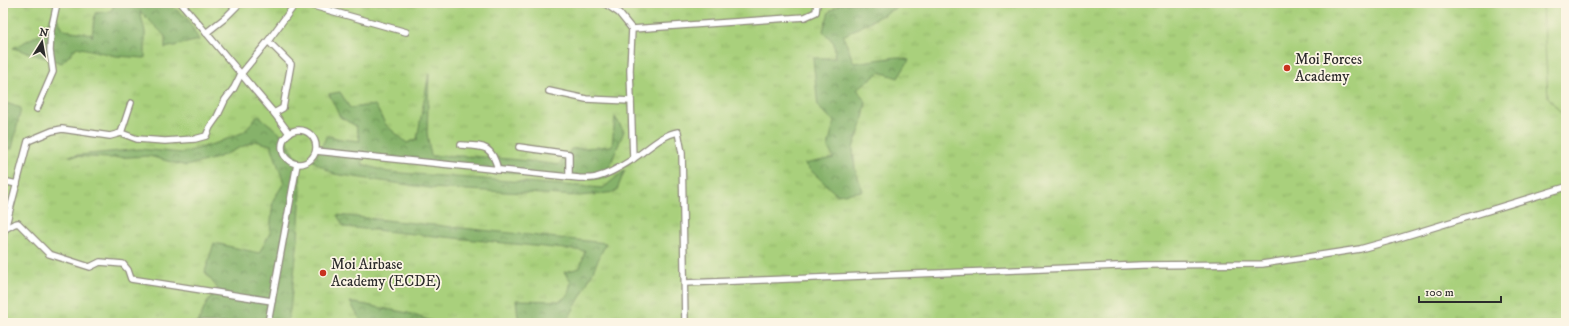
<svg xmlns="http://www.w3.org/2000/svg" width="1569" height="326" font-family="'IM FELL DW Pica',serif">
	<defs>
		<pattern id="grass-tufts" width="24" height="20" patternUnits="userSpaceOnUse"><rect width="24" height="20" fill="#a9d07b"/><path d="M3 7l-1-3M5 7V3M7 7l1-3M15 17l-1-3M17 17v-4M19 17l1-3" fill="none" stroke="#92b36a"/></pattern>
		<pattern id="forest-crowns" width="20" height="18" patternUnits="userSpaceOnUse"><rect width="20" height="18" fill="#86b26b"/><path d="M2 6a3 3 0 1 1 6 0M12 15a3 3 0 1 1 6 0" fill="none" stroke="#6e9158"/></pattern>
	</defs>
	<rect width="100%" height="100%" fill="#fcf5e5"/>
	<filter id="ink" filterUnits="userSpaceOnUse"><feTurbulence type="fractalNoise" baseFrequency=".025" numOctaves="2"/><feDisplacementMap in="SourceGraphic" scale="8" xChannelSelector="R" yChannelSelector="G"/><feConvolveMatrix kernelMatrix="1 2 1 2 8 2 1 2 1" color-interpolation-filters="sRGB"/></filter>
	<filter id="wash" filterUnits="userSpaceOnUse"><feTurbulence type="fractalNoise" baseFrequency=".012" numOctaves="4" result="noise"/><feDisplacementMap in="SourceGraphic" scale="16" xChannelSelector="R" yChannelSelector="G"/><feGaussianBlur stdDeviation="0.9" result="paint"/><feColorMatrix in="noise" values="0 0 0 0 0 0 0 0 0 0 0 0 0 0 0 0 0 1.4 0 .05"/><feComposite in="paint" operator="in"/></filter>
	<g filter="url(#wash)">
		<rect width="100%" height="100%" fill="#f5ebd2"/>
		<rect fill="url(#grass-tufts)" stroke="#6a7e53" x="3" y="3" width="1563" height="320"/>
		<g fill="url(#forest-crowns)" stroke="#586e4b">
			<path d="M115,3H172L174,8L187,18L199,40L165,48V36L140,11L145,32V58L117,56L77,47L62,63L13,48L40,34L54,13L64,30L92,34V37L95,13L111,11Z"/>
			<path d="M841,3H900L901,5L843,36L854,63L897,57L909,60L898,78L880,72L857,89L866,102L862,124L853,148L855,169L863,191L837,195L804,164L834,158L828,148L834,121L818,107L813,58H835L834,43L823,31L829,12Z"/>
			<path d="M429,73L427,133L431,156C475,155 516,159 559,165L571,149L612,146L615,117L624,131L605,178H558L364,155L362,164L388,172L603,188L625,170L616,192L580,196L430,188L334,174L313,161L327,136L341,139L360,141L356,126L340,117L329,94L340,92L350,108L375,105L386,125L407,143L417,139Z"/>
			<path d="M3,102L21,108L12,149L3,148Z"/>
			<path d="M258,115L284,137L298,159L301,189L298,239L290,310L287,323H198L206,304L218,289L205,272L214,243L259,253L270,233L273,200L284,183L271,145L255,141L217,158L186,166L149,156L110,158L69,156L140,149L182,153L217,143L244,132Z"/>
			<path d="M337,215L606,243L583,292L568,319V323H522L518,317L516,300L560,301L568,295L571,281L564,272L580,268L585,251L344,227Z"/>
			<path d="M350,302L408,313L437,323H362Z"/>
		</g>
		<path fill="#a9d07b" stroke="#6a7e53" d="M1546,3H1566V115L1562,114L1548,97L1543,8Z"/>
	</g>
	<g filter="url(#ink)">
		<g fill="none" stroke-linecap="round" stroke-linejoin="round">
			<g stroke="#908b7e" stroke-width="8">
				<g id="minor">
					<path d="M181,3L274,113L289,133"/>
					<path d="M303,3L406,32"/>
					<path d="M604,3L619,13L632,29L805,17L816,12L817,3"/>
					<path d="M632,29L630,70L633,159"/>
					<path d="M206,33L225,18L240,3"/>
					<path d="M268,41L291,64L283,108L274,113"/>
					<path d="M549,91L586,99L631,101"/>
					<path d="M37,109L53,72L50,51L51,31L57,3"/>
					<circle cx="299" cy="147" r="17"/>
					<path d="M121,133L131,103"/>
					<path d="M461,145C484,146 492,145 498,170"/>
					<path d="M519,147L569,154V177"/>
					<path d="M316,151L579,178C585,178 592,179 597,177C610,174 622,166 633,159C647,150 661,135 678,132L682,153L685,323"/>
					<path d="M3,181L17,184"/>
					<path d="M5,229L14,224L18,223L49,254L90,267L100,262L123,264L128,270L131,279L272,301"/>
					<path d="M3,236L28,141L52,131L62,129L110,136L121,133L137,139L165,141L195,139L206,136L210,127L217,117L225,100L234,88L241,74L268,41L296,3"/>
					<path d="M685,283L1143,265L1262,264L1360,249L1389,241L1566,187"/>
					<path d="M268,323L297,164"/>
				</g>
			</g>
			<use href="#minor" stroke="#fff" stroke-width="5.5"/>
		</g>
	</g>
	<g fill="#c8321e" stroke="#fcf5e5" stroke-width="1.5">
		<circle cx="1287" cy="68" r="4"/>
		<circle cx="323" cy="273" r="4"/>
	</g>
	<g text-anchor="middle" dominant-baseline="central" stroke-width="3.5" stroke-linejoin="round" paint-order="stroke">
		<g font-size="15" fill="#2b2b2b" stroke="#fcf5e5" text-anchor="start">
			<text x="1295" y="59">Moi Forces<tspan x="1295" dy="17">Academy</tspan></text>
			<text x="331" y="264">Moi Airbase<tspan x="331" dy="17">Academy (ECDE)</tspan></text>
		</g>
	</g>
	<rect width="1569" height="326" fill="none" stroke="#fcf5e5" stroke-width="16"/>
	<g transform="translate(42 42) rotate(11)" stroke="#fcf5e5" stroke-width="3" paint-order="stroke">
	<path d="M0-3L7 15L0 10L-7 15Z" fill="#2b2b2b"/>
	<text y="-6" font-size="11" font-weight="bold" text-anchor="middle" fill="#2b2b2b">N</text>
	</g>
	<path d="M1419 296v6h82v-6" fill="none" stroke="#2b2b2b" stroke-width="2"/>
	<text x="1425" y="296" font-size="12" fill="#2b2b2b" stroke="#fcf5e5" stroke-width="3" paint-order="stroke">100 m</text>
</svg>
